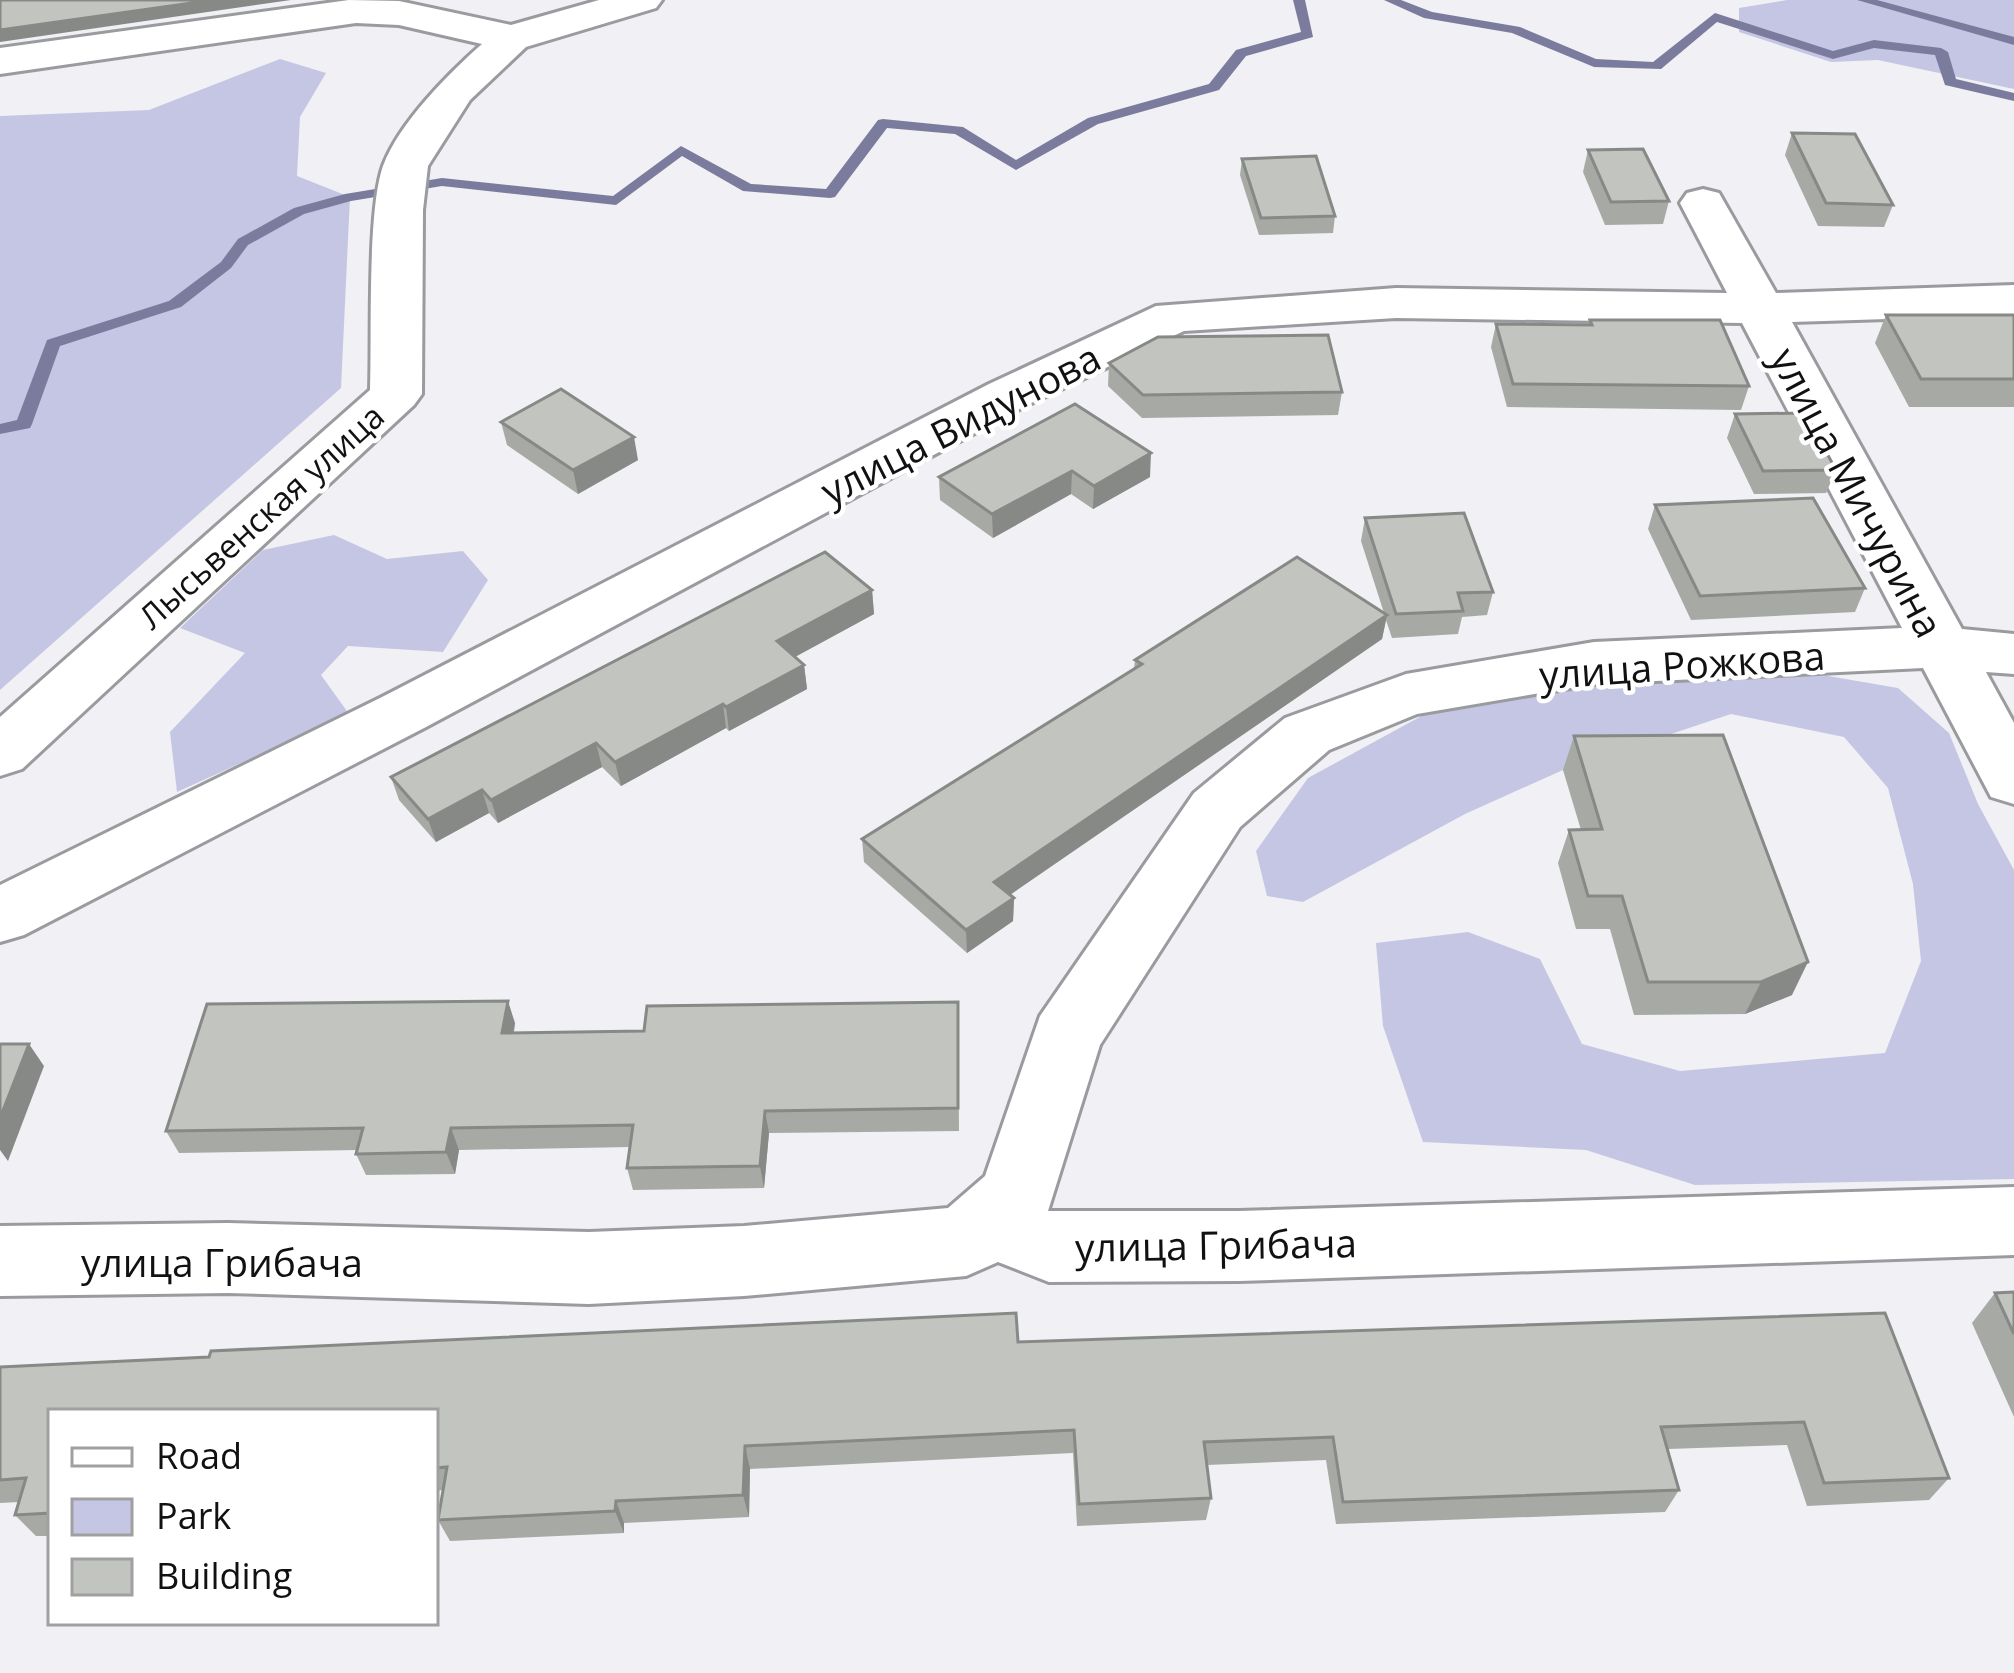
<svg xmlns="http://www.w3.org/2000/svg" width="2014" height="1673" font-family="'Open Sans',sans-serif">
	<rect width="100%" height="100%" fill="#f0f0f5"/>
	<g fill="#c5c6e4">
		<path d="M1787,0H2014V89L1878,60L1831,62L1739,32V8Z"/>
		<path d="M280,59L326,73L300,117L297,176L350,197L341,388L0,690V116L149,110Z"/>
		<path d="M334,535L387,559L463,551L488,580L443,652L348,646L321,675L349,714L177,792L170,732L245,653L180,628L263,550Z"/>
		<path d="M1828,676L1898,688L1949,733L1978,804L2014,870V1179L1695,1185L1586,1150L1423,1142L1383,1026L1376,943L1468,932L1540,959L1582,1044L1680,1071L1885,1053L1921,961L1913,884L1888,788L1844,737L1731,714L1563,770L1465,814L1303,902L1267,896L1256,851L1308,778L1427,713L1614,678Z"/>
	</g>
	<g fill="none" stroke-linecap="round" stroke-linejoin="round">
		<g fill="#7b7b9e" fill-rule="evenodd">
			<path d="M1293,0H1305L1313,37L1246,56L1219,90L1098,124L1016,170L955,134L887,128L835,197L830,198L743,191L682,156L616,205L442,186L351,201L304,214L248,245L231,268L181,307L60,346L32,424L30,428L0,434V424L17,420L47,340L169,301L221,262L238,239L294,208L345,194L442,178L613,196L681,146L751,184L826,189L878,120L883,119L963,127L1016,160L1088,118L1209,84L1236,50L1301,32Z"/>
			<path d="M1384,0H1401L1432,12L1520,27L1596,59L1653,62L1715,13L1833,51L1874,40L1941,48L1948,52L1956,79L2014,93V101L1945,85L1935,55L1874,48L1833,59L1717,22L1661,69L1594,67L1512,33L1424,18Z"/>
			<path d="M1857,0H1877L2014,37V45Z"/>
		</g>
		<g stroke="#9a9b9f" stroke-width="6">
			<g id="minor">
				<path d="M349,0L399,1L511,25L599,0H662L656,8L526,47L470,100L428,166L423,210L422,394L414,405L22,769L0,776V717L370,390C372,336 367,212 383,166C399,123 448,74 482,44L399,25L356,23L0,74V48Z"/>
				<path d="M1703,189L1719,193L1776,293L2014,285V315L1792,322L1962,629L2014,634V674L1986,672L2014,723V804L1991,797L1923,668L1594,684L1417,714L1329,750L1240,827L1100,1045L1048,1211H1239L2014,1187V1255L1239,1281L1049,1282L998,1262L966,1276L744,1296L589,1304L228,1293L0,1296V1226L228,1223L589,1232L744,1226L948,1208L985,1176L1040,1016L1194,793L1285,718L1406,674L1594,642L1902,628L1742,323L1396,318L1184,331L1025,406L426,727L24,935L0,942V885L382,697L989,384L1156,306L1396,288L1727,293L1680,203L1687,193Z"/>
			</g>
		</g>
		<use href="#minor" fill="#fff" fill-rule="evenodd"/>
	</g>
	<g fill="#a6a9a4">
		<path d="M1792,133L1893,205L1884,227L1818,226L1785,155Z"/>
		<path d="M1588,150L1669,201L1663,224L1605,225L1583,172Z"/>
		<path d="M1242,159L1335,216L1333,233L1259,235L1240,175Z"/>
		<path d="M1886,315H2014V407H1909L1875,343Z"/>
		<path d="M1590,320L1749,386L1741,410L1507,407L1491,347L1496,324L1589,325Z"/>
		<path d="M1109,363L1342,392L1338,415L1142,418L1108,386Z"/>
		<path d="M1075,404L1150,477L1093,509L1071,494L993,538L940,500L939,477Z"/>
		<path d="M1735,414L1836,470L1826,493L1754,494L1727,438Z"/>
		<path d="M501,422L638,460L578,494L507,445Z"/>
		<path d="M1655,505L1865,588L1855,612L1691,620L1648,529Z"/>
		<path d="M1365,518L1493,592L1487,615L1462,617L1458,634L1392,638L1386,620L1382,639L1010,895L1014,898L1013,921L967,953L864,862L862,839L1134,669L1135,660L1384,613L1361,541Z"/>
		<path d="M872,590L874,614L795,657L804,665L807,689L729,731L726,728L621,786L602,767L498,823L489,813L436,842L399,800L391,777Z"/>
		<path d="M1574,736L1792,995L1745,1014L1634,1015L1610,929H1576L1558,863L1569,830H1581L1563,770Z"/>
		<path d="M958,1002L959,1131L769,1133L764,1188L633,1190L627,1168L630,1147L459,1150L455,1174L366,1175L356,1154L357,1150L179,1153L166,1131L515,1023L514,1033L644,1031Z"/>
		<path d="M2014,1292V1417L1972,1323L1995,1293Z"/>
		<path d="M1885,1313L1949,1478L1929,1500L1807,1506L1787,1445L1668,1449L1679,1490L1665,1512L1336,1524L1326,1460L1207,1465L1211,1498L1206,1520L1077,1526L1073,1453L750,1469L749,1517L624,1523V1533L450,1541L438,1520L443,1490L435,1491V1412H51V1536H36L15,1515L19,1502L0,1503V1367L1018,1342Z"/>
	</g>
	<g fill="#878986">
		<path d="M213,0H291L0,42V30Z"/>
		<path d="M634,437L638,460L578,494L573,470Z"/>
		<path d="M1151,453L1150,477L1093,509L1094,486Z"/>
		<path d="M1072,471L1071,494L993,538L992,514Z"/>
		<path d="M872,590L874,614L780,665L777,641Z"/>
		<path d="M1387,615L1382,639L995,905L994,882Z"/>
		<path d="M804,665L807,689L729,731L726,707Z"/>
		<path d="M723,704L726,728L621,786L615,762Z"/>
		<path d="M596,743L602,767L498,823L491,800Z"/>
		<path d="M482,790L489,813L436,842L428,819Z"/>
		<path d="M1014,898L1013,921L967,953L966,930Z"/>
		<path d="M1808,962L1792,995L1745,1014L1761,982Z"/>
		<path d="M508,1001L515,1023L509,1056L502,1033Z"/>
		<path d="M29,1044L44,1066L8,1161L0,1150V1118Z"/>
		<path d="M765,1111L769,1133L764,1188L760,1166Z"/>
		<path d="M451,1128L459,1150L455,1174L446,1152Z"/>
		<path d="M745,1446L750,1469L749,1517L743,1495Z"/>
		<path d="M616,1501L624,1523V1533L615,1511Z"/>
	</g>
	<g fill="#c1c4bf" stroke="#878986" stroke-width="3">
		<path d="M0,0H213L0,30Z"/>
		<path d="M1792,133L1855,134L1893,205L1826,203Z"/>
		<path d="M1643,149L1669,201L1611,202L1588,150Z"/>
		<path d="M1316,156L1335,216L1261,218L1242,159Z"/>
		<path d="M1886,315H2014V379H1921Z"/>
		<path d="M1590,320H1720L1749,386L1513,384L1496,324L1592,325Z"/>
		<path d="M1328,335L1342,392L1143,395L1109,363L1158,337Z"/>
		<path d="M561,389L634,437L573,470L501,422Z"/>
		<path d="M1075,404L1151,453L1094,486L1072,471L992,514L939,477Z"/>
		<path d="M1805,413L1836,470L1763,471L1735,414Z"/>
		<path d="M1813,498L1865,588L1700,596L1655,505Z"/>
		<path d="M1464,513L1493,592L1458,593L1463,611L1396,614L1365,518Z"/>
		<path d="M825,552L872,590L777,641L804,665L726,707L723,704L615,762L596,743L491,800L482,790L428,819L391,777Z"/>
		<path d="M1297,557L1387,615L994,882L1014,898L966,930L862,839L1142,664L1135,660Z"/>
		<path d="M1723,735L1808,962L1761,982H1648L1622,896H1588L1569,830L1602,829L1574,736Z"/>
		<path d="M508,1001L502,1033L644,1031L647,1006L958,1002V1108L765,1111L760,1166L627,1168L633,1125L451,1128L446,1152L356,1154L363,1128L166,1131L207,1004Z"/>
		<path d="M0,1044H29L0,1118Z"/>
		<path d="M2014,1292V1334L1995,1293Z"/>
		<path d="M1016,1313L1018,1342L1885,1313L1949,1478L1824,1483L1804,1422L1661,1427L1679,1490L1343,1502L1333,1437L1204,1442L1211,1498L1079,1504L1074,1430L745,1446L743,1495L616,1501L615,1511L438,1520L447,1467L435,1468V1412H51V1513L15,1515L26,1478L0,1480V1367L209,1357L211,1351Z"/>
	</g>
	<g text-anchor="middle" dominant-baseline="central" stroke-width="9" stroke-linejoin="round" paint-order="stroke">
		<g font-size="33" fill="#111113" stroke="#fff">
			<text transform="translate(261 516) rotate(-42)">Лысьвенская улица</text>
		</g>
		<g font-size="39" fill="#111113" stroke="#fff">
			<text transform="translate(960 423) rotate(-27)">улица Видунова</text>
			<text transform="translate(1858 492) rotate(62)">улица Мичурина</text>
			<text transform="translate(1682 664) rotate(-4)">улица Рожкова</text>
			<text transform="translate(1216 1244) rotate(-1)">улица Грибача</text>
			<text x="222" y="1261">улица Грибача</text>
		</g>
	</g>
	<rect x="48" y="1409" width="390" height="216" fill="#ffffff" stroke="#a0a0a1" stroke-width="3"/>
	<rect x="72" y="1448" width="60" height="18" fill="#ffffff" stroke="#a0a0a1" stroke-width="3"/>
	<text x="156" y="1469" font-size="36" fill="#111113">Road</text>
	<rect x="72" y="1499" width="60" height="36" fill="#c5c6e4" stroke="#a0a0a1" stroke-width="3"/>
	<text x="156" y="1529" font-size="36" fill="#111113">Park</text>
	<rect x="72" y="1559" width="60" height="36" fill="#c1c4bf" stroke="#a0a0a1" stroke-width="3"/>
	<text x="156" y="1589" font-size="36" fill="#111113">Building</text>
</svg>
